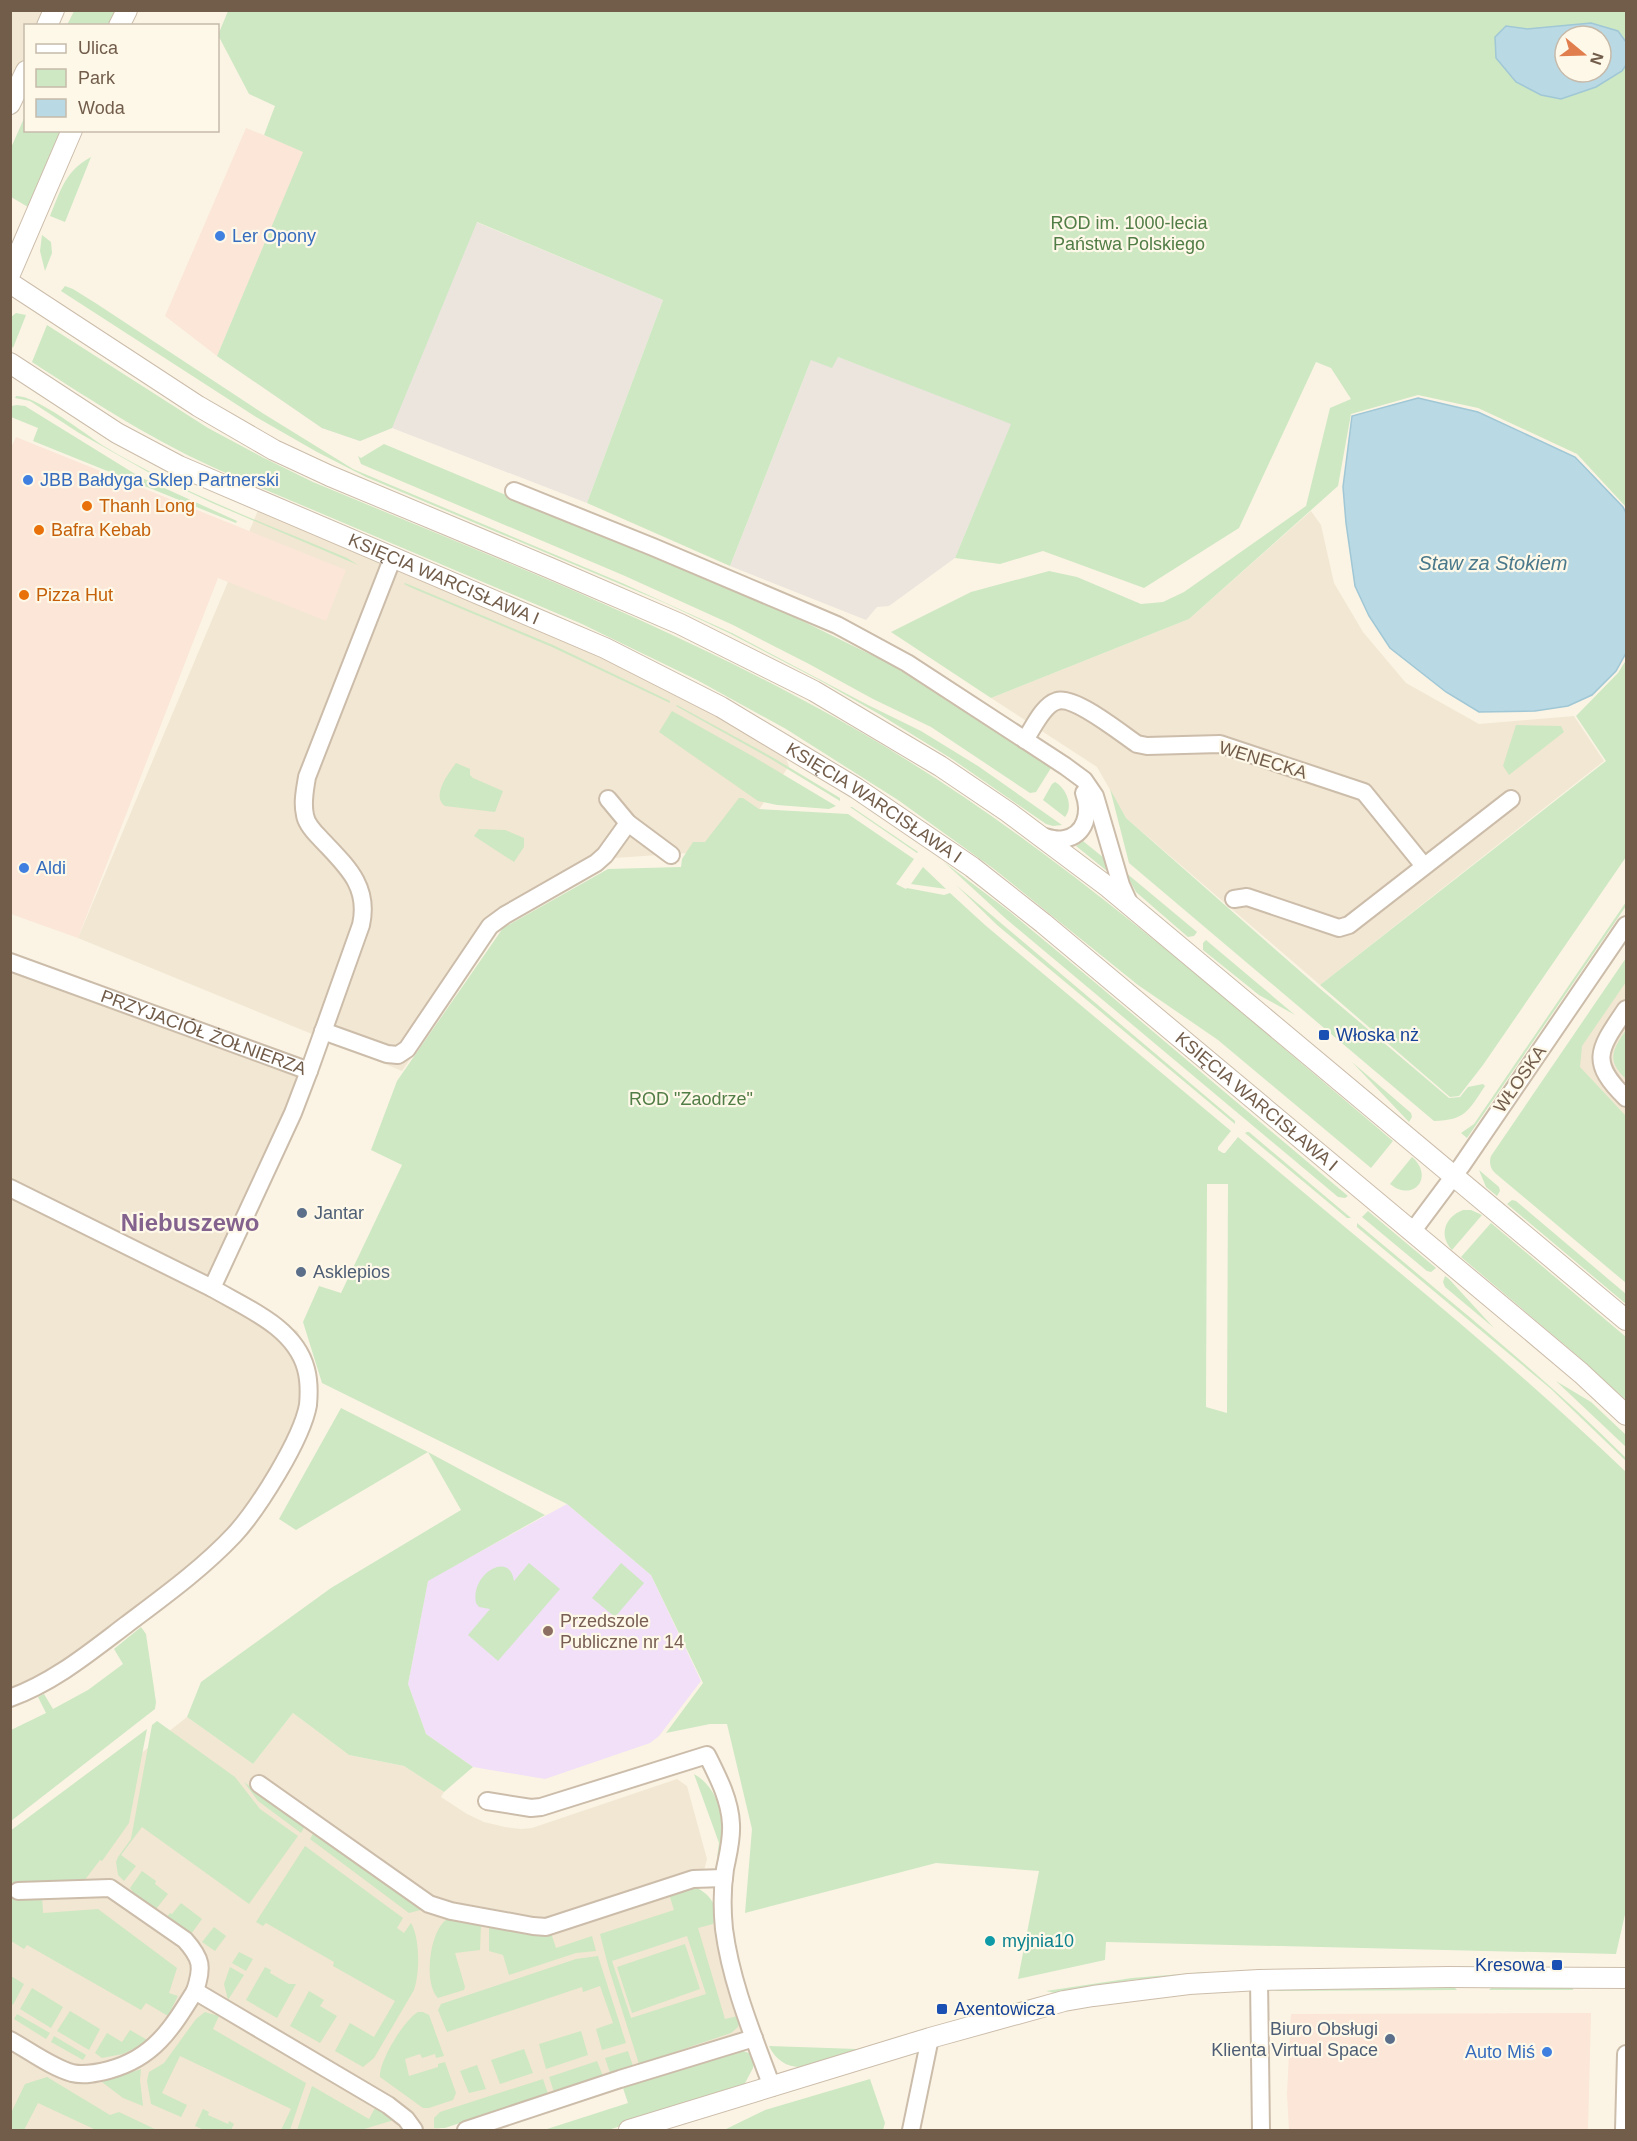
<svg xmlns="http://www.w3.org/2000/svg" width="1637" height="2141" font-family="Helvetica,sans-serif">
	<rect width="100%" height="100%" fill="#fbf4e4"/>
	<g fill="#f2e7d2">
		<path d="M11,11H48L41,25L26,26L25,56L11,86Z"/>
		<path d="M259,508L632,667L782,749L789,766L731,850L615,858L501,925L402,1071L78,938Z"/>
		<path d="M1311,511L1321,525L1334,583L1363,632L1406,683L1479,724L1574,716L1604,761L1320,985L1126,818L1097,767L991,698L1189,619Z"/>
		<path d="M10,972L309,1081L207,1291L298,1331L311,1381L290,1437L249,1508L220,1542L69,1662L10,1692Z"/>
		<path d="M1626,973V1127L1569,1055Z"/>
		<path d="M293,1713L349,1755L404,1766L444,1792L441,1797L467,1814L484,1822L505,1827L521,1829L532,1828L677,1779L687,1786L707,1859L697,1898L720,1926L747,2032L435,2130H11L10,1851L35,1837L187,1717L253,1764Z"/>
	</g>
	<g fill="#fbe6d8">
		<path d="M246,128L304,151L217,356L165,316Z"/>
		<path d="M16,437L346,570L326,621L218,578L78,938L11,914L10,450Z"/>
		<path d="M1591,2013L1588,2130H1289L1287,2094L1291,2014Z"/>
	</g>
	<g fill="#ebe5de">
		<path d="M476,222L663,300L587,503L392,428L360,441L322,428L217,356Z"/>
		<path d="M838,357L1012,423L955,558L889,606L877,607L866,620L730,566L811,360Z"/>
	</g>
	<path fill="#f1e0f7" d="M567,1504L651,1575L701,1681L659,1736L650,1743L545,1779L473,1767L426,1734L408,1684L428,1580Z"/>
	<g fill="#cee8c3" fill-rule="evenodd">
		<path d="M74,11V10L115,11L108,25H67Z"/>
		<path d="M228,11H1626V507L1577,454L1478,408L1418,395L1351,414L1338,486L1189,619L991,698L891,632L971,592L1049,571L1077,577L1141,604L1163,602L1184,592L1306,506L1330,408L1351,399L1331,368L1316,362L1239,528L1144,588L1043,551L1000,564L955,558L1011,424L838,357L832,368L811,360L730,566L587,503L663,300L477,222L392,428L360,441L322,428L217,356L303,152L264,135L275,106L249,94L218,35ZM1565,36H1601V72H1565Z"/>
		<path d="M25,116L26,130L61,131L28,207L11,197L10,150Z"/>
		<path d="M91,157L65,222L50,216C61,190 65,171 91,157Z"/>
		<path d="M42,235L51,242L52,253L45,271L40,251Z"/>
		<path d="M65,286L73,289L97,304L264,414L353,469L622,583L732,633L868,705L921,731L978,766L1062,825L1053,826L1046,824L952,759L879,714L821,681L731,634L665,603L366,477L317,452L256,417L61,291Z"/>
		<path d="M16,313L26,315L13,348L11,345V317Z"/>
		<path d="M47,325L208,428L264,458L313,482C516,567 723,645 910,762C1084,871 1236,1009 1393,1141L1371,1168L1218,1040L1138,985L994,869L898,800L786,729L697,680L582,624L226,473C157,443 95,403 32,362Z"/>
		<path d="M16,396C35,395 84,433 102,445C179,492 265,523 347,558L358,565L212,503L155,476L79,433L30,401L15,398Z"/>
		<path d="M17,405L25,406L140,477L237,521L236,523L33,441L38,428L11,417V406Z"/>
		<path d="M384,444L776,608L892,665L1051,768L1036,792L1030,793L931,727L873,699L809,664L733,625L625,576L361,464L358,456L361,458Z"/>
		<path d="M405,583L553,645L670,701V703L552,647L412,588L404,584Z"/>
		<path d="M1626,660V857L1483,1065L1459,1096L1450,1097L1320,985L1606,761L1576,716L1618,673Z"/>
		<path d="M677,705L772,757L840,798V801L771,759L676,706Z"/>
		<path d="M672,711L754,757L836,806L829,809L777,805L758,801L659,732Z"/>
		<path d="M1516,725L1561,726L1564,732L1509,775L1503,766Z"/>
		<path d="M456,763L470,769V775L473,778L503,791L495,812L445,806C431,796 448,774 456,763Z"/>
		<path d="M1055,782C1066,788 1074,806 1065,817L1043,800L1052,784Z"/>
		<path d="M1110,789L1126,818L1317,986L1449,1098L1460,1097L1468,1087L1483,1084L1485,1086C1468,1111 1466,1120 1434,1121L1129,863Z"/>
		<path d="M739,798H743L759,809L848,814L911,857L914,859L896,884L906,889L907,888L944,895L950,893L985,925L1231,1131L1218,1147V1150L1223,1153H1225L1238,1137C1368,1248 1503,1354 1626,1472V1910L1616,1954L1106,1942L1105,1960L1018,1979L1039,1871L936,1863L745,1913L752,1829L727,1724H710L666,1733L703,1683L651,1575L567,1504L322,1383L303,1322L319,1286L341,1293L402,1165L371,1150L397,1081L503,928L608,869L681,867L682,859L693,842H705ZM1207,1184H1228L1227,1413L1206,1407Z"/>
		<path d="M850,807H852L918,852L917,853Z"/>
		<path d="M479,829L505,830L524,838V847L514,862L474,836Z"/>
		<path d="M1083,841L1104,858L1107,871L1076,846Z"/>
		<path d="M944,862L1010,912L1092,980L1348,1196L1345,1198L1338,1197L1005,918Z"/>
		<path d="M923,867L946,889L911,884Z"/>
		<path d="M1125,872L1197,932L1194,936L1188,937L1136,892Z"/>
		<path d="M956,885L1235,1121V1124L997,925Z"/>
		<path d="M1626,902V906L1467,1138L1461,1133L1474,1124Z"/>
		<path d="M1206,940L1295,1015L1259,995L1203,950V943Z"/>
		<path d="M1626,958V982L1582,1046L1580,1067L1626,1116V1283L1495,1173C1490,1168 1489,1162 1491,1156Z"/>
		<path d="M1626,1030V1066L1625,1070L1626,1077L1625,1078C1606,1060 1613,1049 1626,1030Z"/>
		<path d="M1352,1062L1411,1113L1412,1117L1409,1122Z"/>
		<path d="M1247,1132H1249L1351,1218H1347L1245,1133Z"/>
		<path d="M1412,1157C1435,1177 1413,1203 1390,1184Z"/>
		<path d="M1479,1170L1499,1187L1500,1191L1497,1196L1486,1187Z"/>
		<path d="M1512,1200L1516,1201L1626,1294V1304L1507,1204Z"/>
		<path d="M1463,1210H1471L1482,1215L1452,1250C1438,1235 1445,1217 1463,1210Z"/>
		<path d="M1368,1211L1436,1268L1431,1272L1427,1271L1362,1217Z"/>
		<path d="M1357,1223C1448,1300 1542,1374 1626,1458V1461L1551,1389L1357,1227Z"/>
		<path d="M1491,1223L1626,1337V1400L1579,1357L1461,1257Z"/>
		<path d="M1445,1276L1449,1279L1494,1328L1445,1287L1443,1282Z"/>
		<path d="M1556,1381L1591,1402L1626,1435V1447Z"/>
		<path d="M341,1408L428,1452L545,1515L428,1581L408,1684L426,1734L473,1767L444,1792L404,1766L349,1755L293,1713L253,1764L187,1717L201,1682L331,1588L461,1510L428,1452L296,1530L279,1519Z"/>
		<path d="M529,1563L560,1589L498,1661L468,1635L490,1609L479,1607L476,1603C470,1574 510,1550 514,1581Z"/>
		<path d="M621,1563L644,1583L615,1617L592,1598Z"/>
		<path d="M141,1627L146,1634L156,1702L155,1709L11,1821V1730L46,1713L38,1697L44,1694L53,1709L88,1690L123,1664L114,1649Z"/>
		<path d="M157,1721L235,1777L260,1809L298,1836L249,1904L142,1827L121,1855L136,1866L124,1881L118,1875L116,1862L118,1857L131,1839L152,1725Z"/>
		<path d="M147,1729L129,1823L102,1861L100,1860L84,1881L11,1883L10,1831Z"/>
		<path d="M694,1774C720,1788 732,1832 717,1858L719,1843Z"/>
		<path d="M244,1782L305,1826L301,1833L258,1801Z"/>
		<path d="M314,1832L424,1909L409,1913L310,1839Z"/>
		<path d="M305,1846L403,1918L397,1928L404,1933L411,1923C420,1938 420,1973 414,1990L374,2058L363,2067L335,2051L350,2023L374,2037L395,2001L333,1966L334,1962L266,1923L263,1926L256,1922Z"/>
		<path d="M142,1871L156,1881L155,1884L168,1894L156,1909L136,1896L130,1888Z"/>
		<path d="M692,1886C708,1891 722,1908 713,1924L698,1928L725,2019L742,2015L738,2027L731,2033L639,2064L609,1969L600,1934L674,1910L669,1894ZM687,1936L706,1994L631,2018L612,1961Z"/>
		<path d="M11,1894H42L43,1913L98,1909L177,1968L169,1993L178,1996L168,2016L146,2003L141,2010L27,1945L24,1949L11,1941Z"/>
		<path d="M181,1903L202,1919L191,1934L167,1917L170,1913L172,1914Z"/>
		<path d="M455,1919L481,1925L480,1950L455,1953L465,1987L464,1990L438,1998C423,1983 430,1931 446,1920Z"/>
		<path d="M489,1926L551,1933L556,1948L592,1936L596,1951L576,1953L509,1975L503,1955L489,1951Z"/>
		<path d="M214,1927L226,1936L215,1951L202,1942Z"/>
		<path d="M685,1944L700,1989L632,2013L617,1967Z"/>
		<path d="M239,1952L253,1959L246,1971L232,1963Z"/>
		<path d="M598,1956L626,2043L602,2050L596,2029L613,2023L600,1986L583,1992L582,1987L447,2032L438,2010L441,2004L576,1959Z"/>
		<path d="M230,1967L244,1975L228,2000L224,1984Z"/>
		<path d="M265,1967L271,1970L270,1973L289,1984H296L277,2018L246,2000Z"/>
		<path d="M1206,1972L1205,1974L1131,1980L1059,1994L1046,1991L1132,1978Z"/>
		<path d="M11,1976L24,1984L13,2005L11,2003Z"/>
		<path d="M1573,1987V1990H1489L1491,1988Z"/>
		<path d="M32,1988L63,2007L51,2028L20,2009Z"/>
		<path d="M1455,1988L1457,1990L1273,1991L1285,1989Z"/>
		<path d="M309,1991L324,2000L320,2006L337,2016L320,2043L290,2026Z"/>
		<path d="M70,2011L100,2029L89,2050L57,2031Z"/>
		<path d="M205,2012L219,2016L213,2029L306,2083L290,2130H281L291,2109L180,2056L162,2093L187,2105L181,2117L151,2104L147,2081L149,2072L164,2063L196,2019Z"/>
		<path d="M418,2012H423L429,2015L444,2056L436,2058L435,2054L422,2058L420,2054L405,2059L409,2076L438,2067V2064L445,2062L456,2093L453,2100L429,2108H423L380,2077C379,2061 404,2020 418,2012Z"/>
		<path d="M17,2014L50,2033L46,2039L14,2019Z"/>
		<path d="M130,2030L149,2041L123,2054L102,2058L95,2053L107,2033L122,2042Z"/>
		<path d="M581,2031L588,2055L546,2069L539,2044Z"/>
		<path d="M54,2036L86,2055L83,2060L51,2042Z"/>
		<path d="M769,2046L857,2049L858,2051L804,2067C788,2068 776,2061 769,2046Z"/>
		<path d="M524,2049L533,2073L500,2084L491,2060Z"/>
		<path d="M740,2050L749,2053L755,2058L753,2068L744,2085L705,2100L608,2130H544L628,2103L623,2088Z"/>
		<path d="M628,2051L633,2066L610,2073L605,2058Z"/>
		<path d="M597,2061L603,2076L554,2092L549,2077Z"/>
		<path d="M477,2065L486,2089L469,2093L460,2071Z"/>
		<path d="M141,2069L140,2080L143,2106L123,2098L102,2082Z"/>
		<path d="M47,2077L110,2115L119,2112L157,2130H96L38,2103L24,2130H11V2113L25,2084Z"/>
		<path d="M543,2079L548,2094L445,2128H434V2118L440,2112Z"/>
		<path d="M870,2079L885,2123L883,2130H724L765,2110Z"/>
		<path d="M312,2086L369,2119L375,2108L394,2120L361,2130H297Z"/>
		<path d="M203,2109L209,2112L208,2115L228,2124L229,2121L234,2124L231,2130H204L195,2126Z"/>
	</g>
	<g fill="#b9d9e4" stroke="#a0c7d5" stroke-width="1.5" fill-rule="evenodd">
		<path d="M1591,23L1618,31L1626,42V65L1622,71L1596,87L1561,99L1541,95L1516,82L1496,58L1495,37L1506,26L1527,29ZM1565,36H1601V72H1565Z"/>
		<path d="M1418,398L1478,412L1575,457L1623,507L1626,513V653L1616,671L1592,695L1568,706L1535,711L1479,712L1446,692L1390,648L1369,616L1355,586L1346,523L1343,487L1352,416Z"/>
	</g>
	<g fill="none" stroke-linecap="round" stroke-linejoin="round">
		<g stroke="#ccbdab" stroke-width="20">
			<g id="minor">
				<path d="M514,491L653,547L837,625L907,663L1065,766L1084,780L1095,796L1121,885L1130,905"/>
				<path d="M1025,740C1033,728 1043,705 1057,701C1074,695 1122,734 1137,744L1147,746L1220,744L1364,792L1424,866"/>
				<path d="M608,799L628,823L671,855"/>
				<path d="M1041,836C1049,838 1056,841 1064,839C1086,835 1091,812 1084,793"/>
				<path d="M1234,899L1247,897L1339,928L1349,925L1511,799"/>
				<path id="s1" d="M10,962L309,1071L293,1113L212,1288C246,1308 295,1327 306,1369C309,1380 309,1394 308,1405C302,1439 258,1509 234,1535C202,1569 163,1597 126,1625C89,1653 54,1682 10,1698"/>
				<path d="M1626,1009C1599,1049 1588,1061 1626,1098"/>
				<path d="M323,1031L387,1054L398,1055L407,1049L490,926L505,915L596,863L605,855L628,823"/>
				<path d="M309,1071L361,925C370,885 345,865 320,838C314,832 306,823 305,815C302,802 305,790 307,777L393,557"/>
				<path d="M10,1188L212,1288"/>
				<path d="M1412,1232L1462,1165L1626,925"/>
				<path d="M259,1784L429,1904L451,1911L533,1926L546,1927L693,1879L724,1878"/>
				<path d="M487,1801L531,1808L541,1807L707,1755C718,1777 730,1800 731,1824C732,1840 728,1854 725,1869C722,1889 722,1909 724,1929C731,1983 753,2035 772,2087"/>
				<path d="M18,1891L110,1888L185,1940C202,1959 203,1967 195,1991"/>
				<path d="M1259,1980L1261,2130"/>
				<path d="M10,2040C30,2051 51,2067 72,2073C84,2076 97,2073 109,2070C154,2058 172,2028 195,1991L388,2105L406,2119L414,2130"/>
				<path d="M466,2130L620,2079L754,2038"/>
				<path d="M911,2130L930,2038"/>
				<path d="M1624,2130L1626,2054"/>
			</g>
		</g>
		<g stroke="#ccbdab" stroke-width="22">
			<g id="tertiary">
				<path d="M47,26L54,10"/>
				<path d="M119,26L127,10"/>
				<path d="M10,104L26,71"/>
				<path d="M10,274L72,130"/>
				<path d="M10,283L198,406L274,450L330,476L550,568L680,624L814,691L940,766L1008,812L1108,887L1626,1320"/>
				<path id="s2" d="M10,363L117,433L179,466L605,648L721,707L856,788L972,867L1043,923L1518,1320L1581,1373L1626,1415"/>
				<path d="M629,2130L930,2038L1064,2001L1093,1996L1189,1984L1259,1980L1448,1977L1626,1978"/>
			</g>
		</g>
		<use href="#minor" stroke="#fff" stroke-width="16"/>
		<use href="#tertiary" stroke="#fff" stroke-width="20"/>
	</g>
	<g fill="#3f7fe0" stroke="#fef8e9" stroke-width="2">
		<circle cx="220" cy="236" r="6"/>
		<circle cx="28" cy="480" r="6"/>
		<circle cx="24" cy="868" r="6"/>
		<circle cx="1547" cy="2052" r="6"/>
	</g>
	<g fill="#e8710a" stroke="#fef8e9" stroke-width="2">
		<circle cx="87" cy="506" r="6"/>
		<circle cx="39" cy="530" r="6"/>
		<circle cx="24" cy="595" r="6"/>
	</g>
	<g fill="#1a4fb4" stroke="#fef8e9" stroke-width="2">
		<rect x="1318" y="1029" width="12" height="12" rx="3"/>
		<rect x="1551" y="1959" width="12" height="12" rx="3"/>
		<rect x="936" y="2003" width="12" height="12" rx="3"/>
	</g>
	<g fill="#5c6f8a" stroke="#fef8e9" stroke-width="2">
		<circle cx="302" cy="1213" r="6"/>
		<circle cx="301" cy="1272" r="6"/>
		<circle cx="1390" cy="2039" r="6"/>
	</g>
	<circle fill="#8d6e63" stroke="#fef8e9" stroke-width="2" cx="548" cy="1631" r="6"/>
	<circle fill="#0f9aa8" stroke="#fef8e9" stroke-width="2" cx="990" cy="1941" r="6"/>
	<g text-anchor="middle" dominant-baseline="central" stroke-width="4.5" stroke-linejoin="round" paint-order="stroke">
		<g font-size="18" fill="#517d46" stroke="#fef8e9">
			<text x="1129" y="223">ROD im. 1000-lecia<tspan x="1129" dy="21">Państwa Polskiego</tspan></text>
			<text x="691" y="1099">ROD "Zaodrze"</text>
		</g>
		<g font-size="18" fill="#366cbe" stroke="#fef8e9" text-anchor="start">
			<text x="232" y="236">Ler Opony</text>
			<text x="40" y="480">JBB Bałdyga Sklep Partnerski</text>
			<text x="36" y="868">Aldi</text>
			<text x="1535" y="2052" text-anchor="end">Auto Miś</text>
		</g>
		<g font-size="18" fill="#c56008" stroke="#fef8e9" text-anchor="start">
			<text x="99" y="506">Thanh Long</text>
			<text x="51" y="530">Bafra Kebab</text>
			<text x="36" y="595">Pizza Hut</text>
		</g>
		<g font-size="18" fill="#725d4b" stroke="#fef8e9">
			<text stroke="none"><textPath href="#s2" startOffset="486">KSIĘCIA WARCISŁAWA I</textPath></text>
			<text transform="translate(1263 760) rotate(17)">WENECKA</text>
			<text stroke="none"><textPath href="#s2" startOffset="972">KSIĘCIA WARCISŁAWA I</textPath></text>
			<text stroke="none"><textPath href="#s1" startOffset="206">PRZYJACIÓŁ ŻOŁNIERZA</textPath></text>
			<text transform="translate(1520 1079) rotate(-55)">WŁOSKA</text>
			<text stroke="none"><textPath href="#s2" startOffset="1458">KSIĘCIA WARCISŁAWA I</textPath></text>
		</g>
		<g font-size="18" fill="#164399" stroke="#fef8e9" text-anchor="start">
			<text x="1336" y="1035">Włoska nż</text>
			<text x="1545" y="1965" text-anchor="end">Kresowa</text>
			<text x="954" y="2009">Axentowicza</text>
		</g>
		<g font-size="18" fill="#4e5e75" stroke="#fef8e9" text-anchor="start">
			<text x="314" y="1213">Jantar</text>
			<text x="313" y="1272">Asklepios</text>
			<text x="1378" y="2029" text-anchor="end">Biuro Obsługi<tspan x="1378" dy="21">Klienta Virtual Space</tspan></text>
		</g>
		<g font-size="18" fill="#785e54" stroke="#fef8e9" text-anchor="start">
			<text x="560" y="1621">Przedszole<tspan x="560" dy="21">Publiczne nr 14</tspan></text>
		</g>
		<g font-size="18" fill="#0d838f" stroke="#fef8e9" text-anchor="start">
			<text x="1002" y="1941">myjnia10</text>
		</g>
		<g font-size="20" font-style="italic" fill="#49798b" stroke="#fef8e9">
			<text x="1493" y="563">Staw za Stokiem</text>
		</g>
		<g font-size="24" font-weight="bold" fill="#84628e" stroke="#fef8e9">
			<text x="190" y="1222">Niebuszewo</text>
		</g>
	</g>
	<rect width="1637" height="2141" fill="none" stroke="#725d4b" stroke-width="24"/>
	<rect x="24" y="24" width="195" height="108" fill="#fef8e9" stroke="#c6baaa" stroke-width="1.5"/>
	<rect x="36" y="44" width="30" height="9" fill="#ffffff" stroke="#c6baaa" stroke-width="1.5"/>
	<text x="78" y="54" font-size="18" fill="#725d4b">Ulica</text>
	<rect x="36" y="69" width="30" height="18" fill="#cee8c3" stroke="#c6baaa" stroke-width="1.5"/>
	<text x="78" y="84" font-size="18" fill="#725d4b">Park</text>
	<rect x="36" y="99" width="30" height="18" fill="#b9d9e4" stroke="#c6baaa" stroke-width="1.5"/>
	<text x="78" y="114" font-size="18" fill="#725d4b">Woda</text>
	<g transform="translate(1583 54) rotate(109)"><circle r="28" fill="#fef8e9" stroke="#c6baaa" stroke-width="1.5"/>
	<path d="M0-4.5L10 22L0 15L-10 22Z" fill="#e07e4e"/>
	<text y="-9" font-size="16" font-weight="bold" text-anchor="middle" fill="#725d4b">N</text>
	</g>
</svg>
